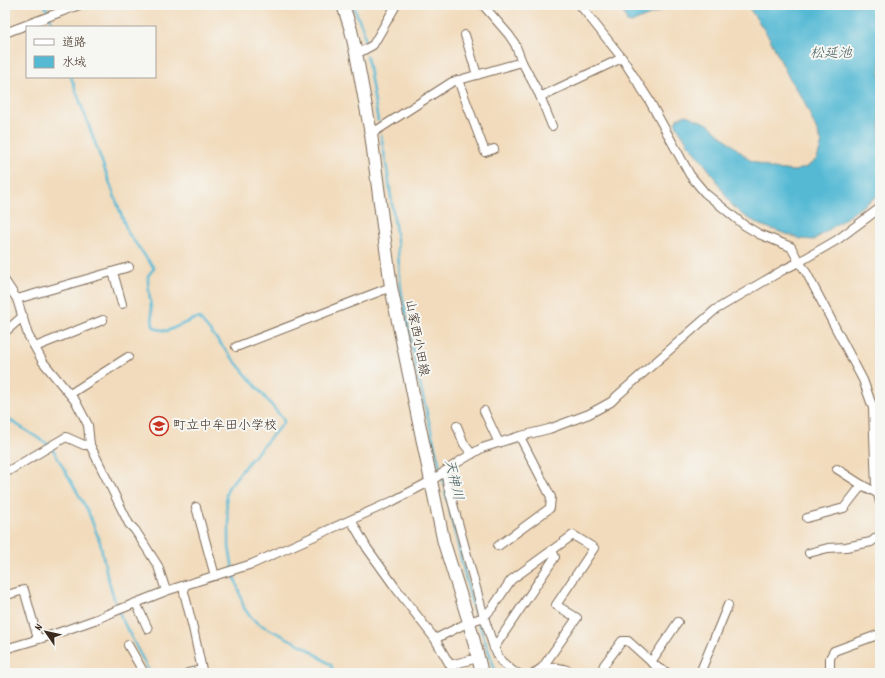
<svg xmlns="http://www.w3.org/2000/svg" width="885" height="678" font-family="Dekko,'Klee One',sans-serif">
	<rect width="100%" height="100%" fill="#f6f6f2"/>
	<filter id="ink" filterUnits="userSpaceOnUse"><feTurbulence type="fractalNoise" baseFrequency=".025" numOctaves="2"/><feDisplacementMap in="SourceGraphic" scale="8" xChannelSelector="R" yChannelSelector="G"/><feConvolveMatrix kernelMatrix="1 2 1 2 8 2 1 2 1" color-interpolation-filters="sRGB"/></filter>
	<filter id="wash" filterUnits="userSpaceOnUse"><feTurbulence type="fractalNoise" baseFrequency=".012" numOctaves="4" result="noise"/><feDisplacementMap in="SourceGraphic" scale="16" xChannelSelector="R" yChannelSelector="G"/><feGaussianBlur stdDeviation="0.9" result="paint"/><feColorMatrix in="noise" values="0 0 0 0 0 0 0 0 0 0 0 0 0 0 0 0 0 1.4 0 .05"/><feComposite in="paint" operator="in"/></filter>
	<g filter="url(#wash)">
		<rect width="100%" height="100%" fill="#f2dbbc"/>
		<g fill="#55b9d4" stroke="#487279">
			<path d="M625,5H681L671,6L631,23L627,22L622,8Z"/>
			<path d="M747,5H880V194L814,240L801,239L760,225L740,213L731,204L713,175L693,149L689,145L675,123L678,118L686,115L708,124L750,160L773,169L795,171L807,167L817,159L822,143L804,101L790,80L769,37Z"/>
		</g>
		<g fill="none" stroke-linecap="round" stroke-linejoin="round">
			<g stroke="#55b9d4" stroke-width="2.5">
				<path d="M45,5L54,27"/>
				<path d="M353,5L363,29L365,42"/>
				<path d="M367,56L378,121"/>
				<path d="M71,77L128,233L154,268L148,276V282L153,326L157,329L167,331L194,319L199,318L283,419L284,422L246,465L228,488L226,494L227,512L229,522V547L235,580L236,581L244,608L251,618L259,624L307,648L331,665L334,673"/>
				<path d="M381,135L388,175L397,240L401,289L417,372L444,484"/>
				<path d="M5,417L49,445"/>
				<path d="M52,448L88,511L100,542L107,575L116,605L124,623L150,673"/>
				<path d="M445,491L471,600L496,673"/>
			</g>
		</g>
	</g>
	<g filter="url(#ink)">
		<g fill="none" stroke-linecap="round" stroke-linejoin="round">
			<g stroke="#7b6855" stroke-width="10">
				<g id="street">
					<path d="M483,5L509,35L515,44L522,62L540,96L544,95L622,58"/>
					<path d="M580,5L622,58L649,100L690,175L705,193L744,225L759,234L791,247L799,262L805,270L863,380L873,408L876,487L880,502"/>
					<path d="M5,33L79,5"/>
					<path d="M465,35L477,75"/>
					<path d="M356,53L362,51L373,45L395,7V5"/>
					<path d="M458,80L485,152L494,149"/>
					<path d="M540,96L552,126"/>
					<path d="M371,134L452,82L522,62"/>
					<path d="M113,272L122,304"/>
					<path d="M5,281L17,299L28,335L43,362L76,402L88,425L90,445L129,524L135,530L158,566L166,591"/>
					<path d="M17,299L129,267"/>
					<path d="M5,332L23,316"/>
					<path d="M35,347L103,320"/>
					<path d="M236,347L391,287"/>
					<path d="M70,394L128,357"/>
					<path d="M484,411L499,443"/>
					<path d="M457,426L464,444L472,454"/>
					<path d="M837,469L862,485L877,493"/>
					<path d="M445,471L448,486L484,617"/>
					<path d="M5,473L66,437L84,445H90"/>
					<path d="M196,507L215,576"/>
					<path d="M807,518L844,508L862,485"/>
					<path d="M351,520L367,548L395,587L435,639L450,665L478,658"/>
					<path d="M498,546L550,508L551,497L520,437"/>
					<path d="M809,553L828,548L846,547L871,542L880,535"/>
					<path d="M184,586V592L193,628L202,670"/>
					<path d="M7,595L24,590L38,639"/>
					<path d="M136,603L148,629"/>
					<path d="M484,617L493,607L511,580L573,535L594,548L556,605L577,618L542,668"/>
					<path d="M435,639L469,622L484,617L494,648L501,661L514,672L518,673"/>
					<path d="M128,645L144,673"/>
					<path d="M494,648L555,557L552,550"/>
					<path d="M5,649L46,637L97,619L108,614L166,591L252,564L393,501L431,481L460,461L482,448L517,437L549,429L589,414L611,402L617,396L715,310L783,270L799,262L837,240L880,208"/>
					<path d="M651,662L678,622"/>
					<path d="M450,665L455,673"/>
					<path d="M188,673L202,670V673"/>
					<path d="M534,673C537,672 539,669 542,668C550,665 567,669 574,673"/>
					<path d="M601,673L604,665L622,641H628L658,668L668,673"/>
					<path d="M700,673L728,605"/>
					<path d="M830,673V658L834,651L880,634"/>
				</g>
			</g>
			<g stroke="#7b6855" stroke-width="14">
				<path id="secondary" d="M343,5L351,30L356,53L371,134L391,287L431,481L444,543L469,622L482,673"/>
			</g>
			<use href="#street" stroke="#fff" stroke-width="8"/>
			<use href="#secondary" stroke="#fff" stroke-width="12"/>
		</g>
	</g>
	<defs>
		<g id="school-ring" transform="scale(1)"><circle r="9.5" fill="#f6f6f2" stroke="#c8321e" stroke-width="1.5"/><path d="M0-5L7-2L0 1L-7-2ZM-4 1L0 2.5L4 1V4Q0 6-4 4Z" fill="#c8321e"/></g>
	</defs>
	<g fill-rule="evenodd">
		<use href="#school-ring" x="159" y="426"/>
	</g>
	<g text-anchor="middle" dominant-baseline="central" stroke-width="4" stroke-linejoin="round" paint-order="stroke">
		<g font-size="13" fill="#3b2a1e" stroke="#f6f6f2">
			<text transform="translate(416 338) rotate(79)">山家西小田線</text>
		</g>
		<g font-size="13" fill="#3b2a1e" stroke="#f6f6f2" text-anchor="start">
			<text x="173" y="426">町立中牟田小学校</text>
		</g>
		<g font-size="14" font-style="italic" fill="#445c5e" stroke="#f6f6f2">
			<text x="831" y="54">松延池</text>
			<text transform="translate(453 480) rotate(77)">天神川</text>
		</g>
	</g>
	<rect width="885" height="678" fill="none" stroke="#f6f6f2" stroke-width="20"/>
	<rect x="26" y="26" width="130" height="52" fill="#f6f6f2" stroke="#aba49d"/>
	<rect x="34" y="39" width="20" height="6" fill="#ffffff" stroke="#aba49d"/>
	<text x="62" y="46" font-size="12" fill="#3b2a1e">道路</text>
	<rect x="34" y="56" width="20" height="12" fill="#55b9d4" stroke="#aba49d"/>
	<text x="62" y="66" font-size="12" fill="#3b2a1e">水域</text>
	<g transform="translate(46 632) rotate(304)" stroke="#f6f6f2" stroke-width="3" paint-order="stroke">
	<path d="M0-3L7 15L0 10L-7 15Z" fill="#3b2a1e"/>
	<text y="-6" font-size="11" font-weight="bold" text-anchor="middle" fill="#3b2a1e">N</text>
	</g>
</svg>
